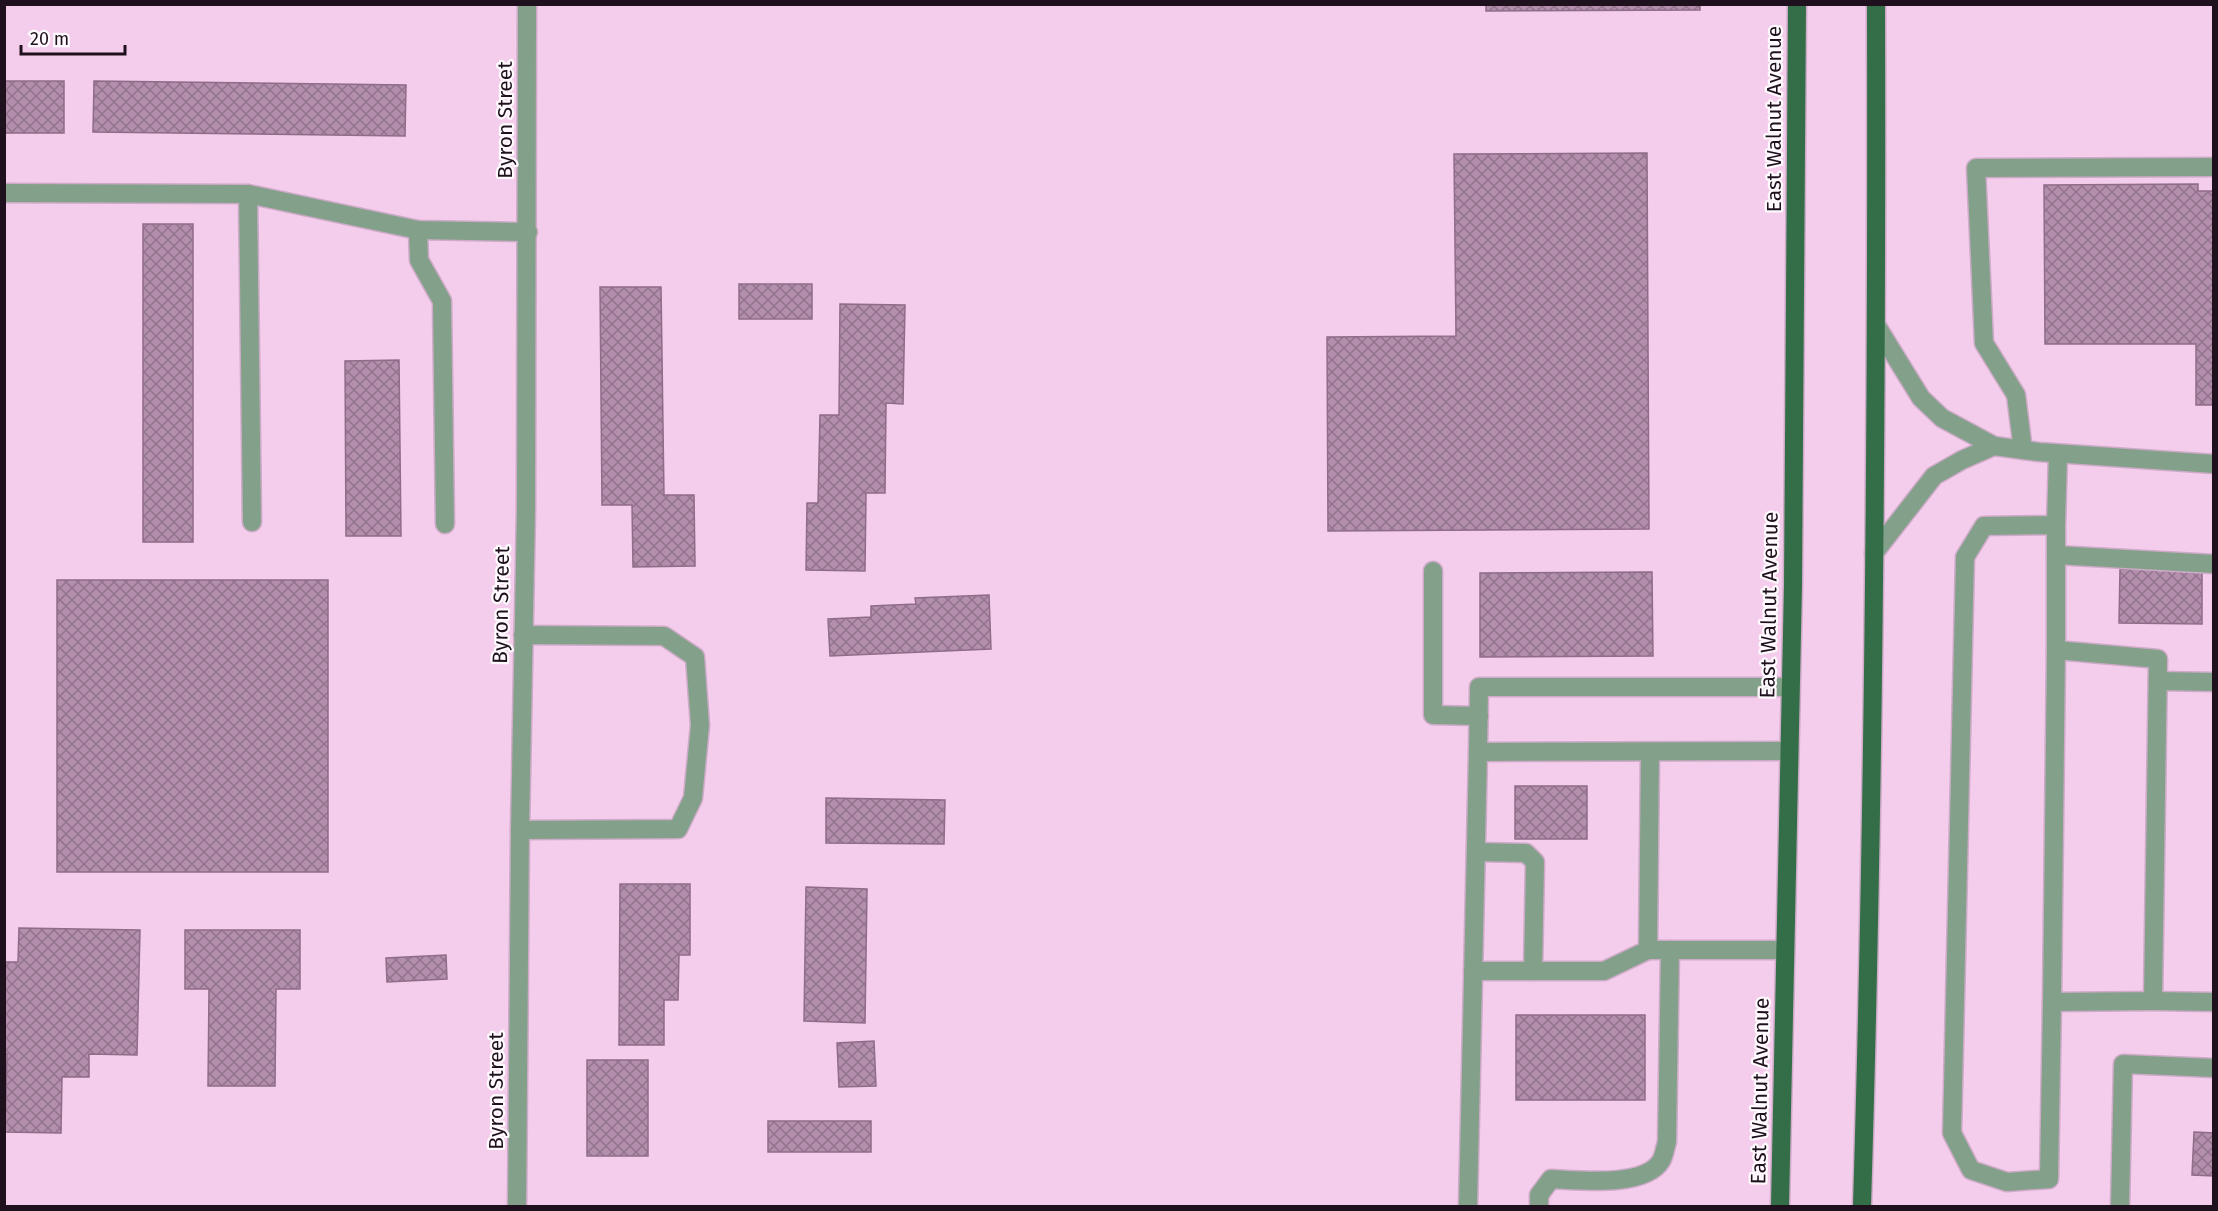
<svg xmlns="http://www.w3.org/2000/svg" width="2218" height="1211" font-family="'Fira Sans',sans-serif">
	<defs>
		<pattern id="building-cross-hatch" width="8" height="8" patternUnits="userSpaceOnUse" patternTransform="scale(1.5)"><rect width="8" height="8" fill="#b48fad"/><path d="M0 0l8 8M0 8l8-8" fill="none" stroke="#92738c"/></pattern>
	</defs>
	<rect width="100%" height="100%" fill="#f4cdec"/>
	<g fill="url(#building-cross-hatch)" stroke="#8f6c88" stroke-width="1.5">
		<path d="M1486,4H1700V10L1486,11Z"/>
		<rect x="4" y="81" width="60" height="52"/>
		<path d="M94,81L406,85L405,136L93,132Z"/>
		<path d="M1647,153L1649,529L1328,531L1327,337L1456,336L1454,154Z"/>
		<path d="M2198,184V191H2214V405H2196V344H2045L2044,185Z"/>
		<rect x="143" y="224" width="50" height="318"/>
		<rect x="739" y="284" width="73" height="35"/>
		<path d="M600,287H661L664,495H694L695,566L633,567L632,505H602Z"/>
		<path d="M840,304L905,305L903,404L886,403L885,493H866L865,571L806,570L807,503H818L820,415H839Z"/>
		<path d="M399,360L401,536H346L345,361Z"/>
		<path d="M2120,569H2202V624L2119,623Z"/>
		<path d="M1652,572L1653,656L1480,657V573Z"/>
		<rect x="57" y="580" width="271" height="292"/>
		<path d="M989,595L991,649L830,656L828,619L871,617V606L916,604L915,598Z"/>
		<rect x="1515" y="786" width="72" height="53"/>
		<path d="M826,798L945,800L944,844L826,843Z"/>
		<path d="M620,884H690V955H679L678,1000H664V1045H619Z"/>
		<path d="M806,887L867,889L865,1023L804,1021Z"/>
		<path d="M19,928L140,930L137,1055L89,1054V1077H62L61,1133L5,1132L7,1054H4V962H18Z"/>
		<path d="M185,930H300V989H276L275,1086H208L209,989H185Z"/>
		<path d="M446,955L447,979L387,982L386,958Z"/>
		<rect x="1516" y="1015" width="129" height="85"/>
		<path d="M874,1041L876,1086L839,1087L837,1043Z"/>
		<rect x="587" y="1060" width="61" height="96"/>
		<rect x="768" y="1121" width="103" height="31"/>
		<path d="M2194,1132L2214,1133V1176L2192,1175Z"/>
	</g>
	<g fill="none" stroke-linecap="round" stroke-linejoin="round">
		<g stroke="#cdabc7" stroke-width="21">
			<g id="minor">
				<path d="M4,193L248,194L418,230L528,232"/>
				<path d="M248,194L252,522"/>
				<path d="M418,230L419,260L442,301L445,524"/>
				<path d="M1876,325L1921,398L1942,418L1994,446L2039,452L2214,464"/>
				<path d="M2023,450L2016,395L1984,343L1976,168L2214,167"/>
				<path d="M2056,525V650L2158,659L2153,1001L2052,1002L2049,1179L2007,1182L1971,1170L1952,1133L1965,557L1984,526L2056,525L2058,454"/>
				<path d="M1874,553L1934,476L1962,460L1994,446"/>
				<path d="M2056,555L2214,564"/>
				<path d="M1433,571V715L1479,716"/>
				<path d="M2158,681L2214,682"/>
				<path d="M1478,752L1479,687H1790"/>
				<path d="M1650,752L1648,950H1785"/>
				<path d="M520,830L678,829L693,798L700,725L695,657L664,636L523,635"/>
				<path d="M1476,852L1526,853L1535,862L1533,971"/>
				<path d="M1473,971H1604L1648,950"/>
				<path d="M2153,1001L2214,1002"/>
				<path d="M2052,1002L2056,650"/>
				<path d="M517,1206L520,830L526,508L527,4"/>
				<path d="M1468,1206L1478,752L1789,751"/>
				<path d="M1539,1206V1195L1551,1179C1579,1180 1644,1188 1661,1161C1664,1156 1665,1148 1667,1142L1670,950"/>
				<path d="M2120,1206L2123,1064L2214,1068"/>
			</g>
		</g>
		<g stroke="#cdabc7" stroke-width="21">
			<g id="major">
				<path d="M1780,1206L1793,585L1797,4"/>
				<path d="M1862,1206C1874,806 1877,405 1876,4"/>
			</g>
		</g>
		<use href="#minor" stroke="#83a08a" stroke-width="18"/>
		<use href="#major" stroke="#346e48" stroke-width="18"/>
	</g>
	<g text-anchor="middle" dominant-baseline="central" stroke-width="4.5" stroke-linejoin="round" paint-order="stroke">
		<g font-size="21" fill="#1e101c" stroke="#fffafe">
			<text transform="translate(1774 119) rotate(-90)">East Walnut Avenue</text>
			<text transform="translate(505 120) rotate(-90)">Byron Street</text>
			<text transform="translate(501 605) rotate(-89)">Byron Street</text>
			<text transform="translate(1769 605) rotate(-89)">East Walnut Avenue</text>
			<text transform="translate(496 1091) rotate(-90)">Byron Street</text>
			<text transform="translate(1760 1091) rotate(-89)">East Walnut Avenue</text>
		</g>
	</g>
	<rect width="2218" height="1211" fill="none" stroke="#1e101c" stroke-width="12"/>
	<path d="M21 45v9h104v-9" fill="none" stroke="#1e101c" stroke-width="3"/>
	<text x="30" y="45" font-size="18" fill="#1e101c" stroke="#fffafe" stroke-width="4.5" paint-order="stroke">20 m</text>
</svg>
